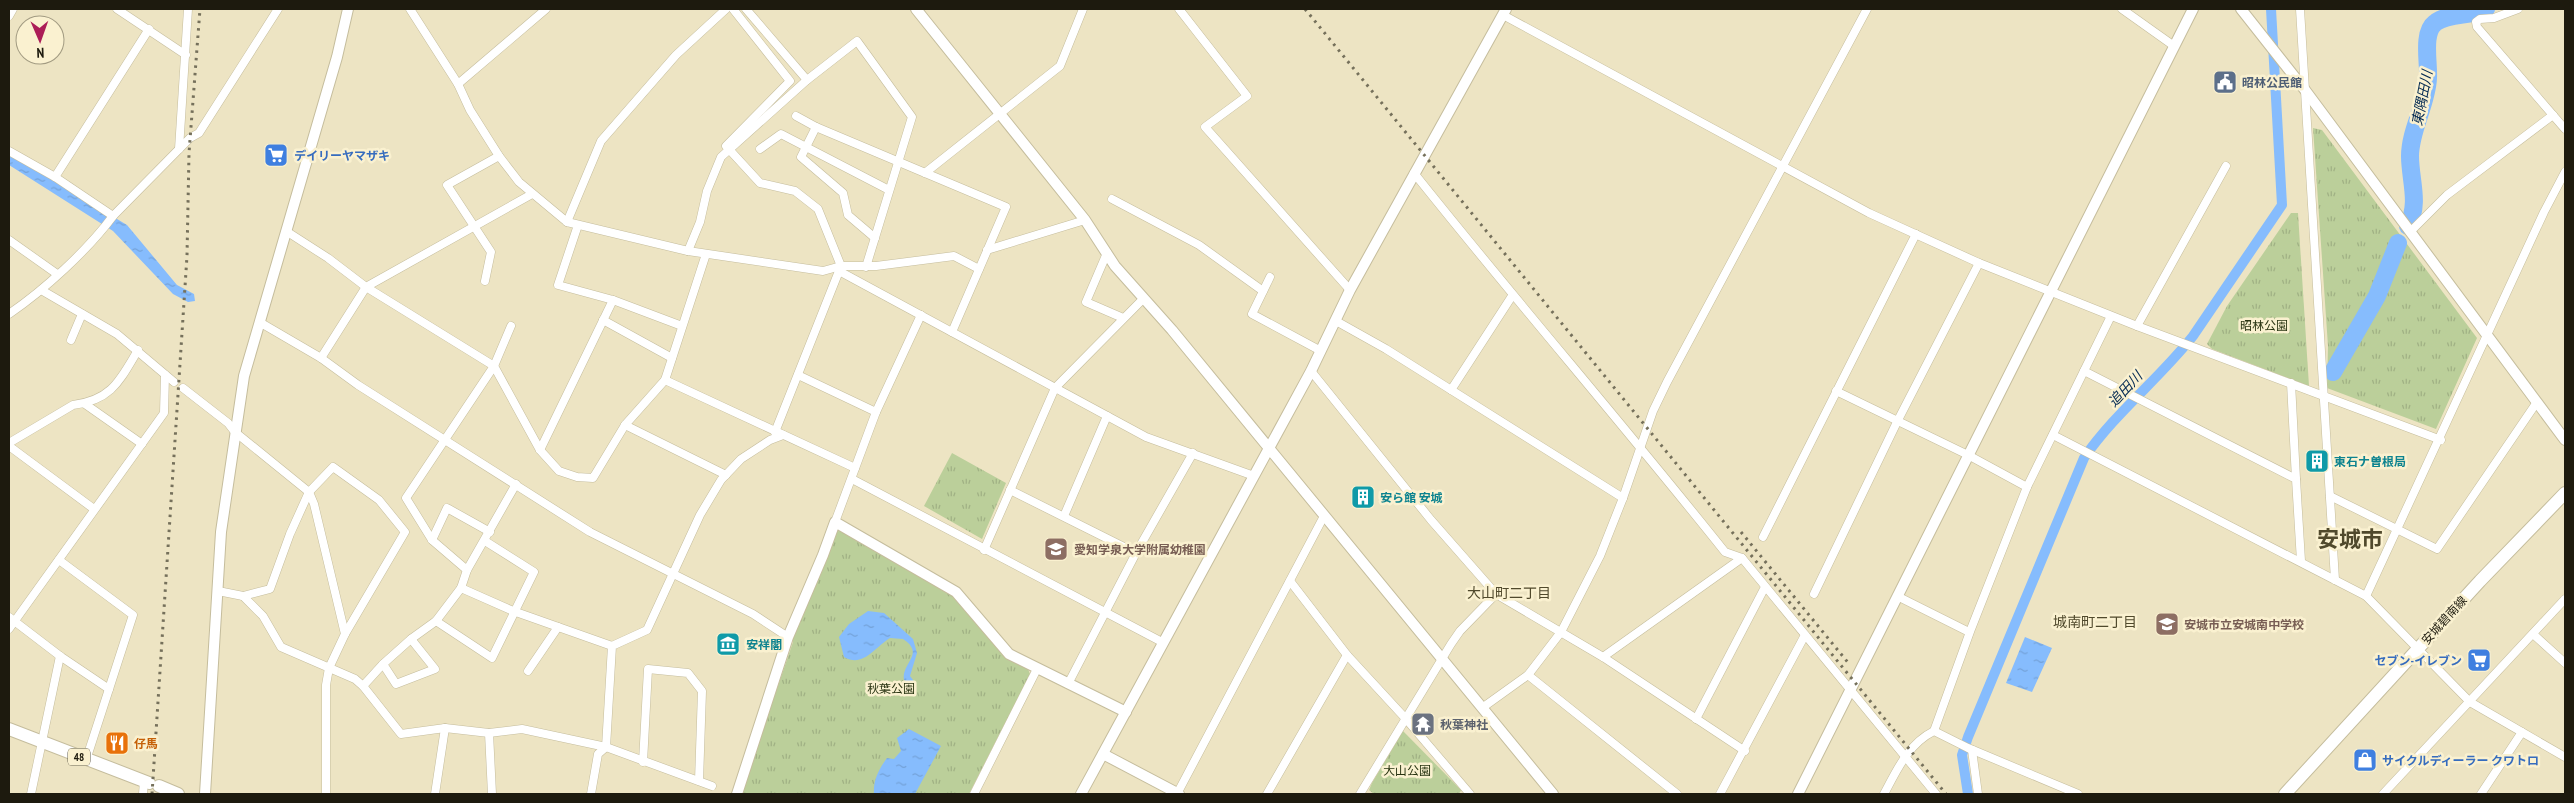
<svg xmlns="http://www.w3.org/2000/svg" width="2574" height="803" font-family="'PT Sans Narrow','Noto Sans JP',sans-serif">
	<defs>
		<pattern id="park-tufts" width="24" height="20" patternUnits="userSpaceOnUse" patternTransform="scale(1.25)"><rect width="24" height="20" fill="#bbcf9a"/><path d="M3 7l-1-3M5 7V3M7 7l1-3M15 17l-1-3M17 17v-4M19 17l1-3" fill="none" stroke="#a0b184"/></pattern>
		<pattern id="water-ripples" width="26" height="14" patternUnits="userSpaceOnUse" patternTransform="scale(1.25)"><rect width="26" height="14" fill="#86bcfd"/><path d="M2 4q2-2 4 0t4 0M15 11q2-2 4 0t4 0" fill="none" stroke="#73a1d8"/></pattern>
	</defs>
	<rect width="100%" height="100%" fill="#ede4c3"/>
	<g fill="url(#park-tufts)">
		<path d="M2313,128L2322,130L2477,338L2436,429L2327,388L2328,346Z"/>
		<path d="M2291,213H2298L2309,386L2212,349L2207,344L2227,306Z"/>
		<path d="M952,453L1006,483L982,539L924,506Z"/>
		<path d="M840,530L954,596L1028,669L1030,674L969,794H741L793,642V635L837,532Z"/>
		<path d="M1403,731L1461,790L1459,794H1374L1369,790L1372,783Z"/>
	</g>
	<g fill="url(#water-ripples)">
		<path d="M9,154L127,225L177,285L194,294L195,301L188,302L173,294L113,231L9,165Z"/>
		<path d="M868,611L884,613L913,639L917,653L910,676L916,684L915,688L904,680C901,663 926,654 903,639L890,638C874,648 863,668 844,657L839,637L849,624Z"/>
		<path d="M2025,637L2052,648L2032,692L2006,683Z"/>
		<path d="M909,729L941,746L915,794H874C873,780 879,769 887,758L894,759L901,751L897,738Z"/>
	</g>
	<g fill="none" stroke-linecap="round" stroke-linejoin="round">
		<path stroke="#86bcfd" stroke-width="10" d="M1968,794L1962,755L1968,737L2084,458C2115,413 2159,379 2193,336L2282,205L2271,9"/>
		<g stroke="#86bcfd" stroke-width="18">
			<path d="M2408,226C2420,203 2410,180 2410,156C2410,130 2427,104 2428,78C2429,63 2422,33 2435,23C2448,12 2471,17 2486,9"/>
			<path d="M2333,372L2377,296L2398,243"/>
		</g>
		<g stroke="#c5bd9d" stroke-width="9">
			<g id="minor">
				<path d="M117,9L186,55"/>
				<path d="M410,9L458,84L470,110L499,156L519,182L567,222L688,251L823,271L841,266H876L954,256L979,269"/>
				<path d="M733,9L790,81L726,146L760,183L795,191L818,209L841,266L775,432"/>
				<path d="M746,9L807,80"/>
				<path d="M1179,9L1247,96L1205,127L1350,290"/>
				<path d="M2122,9L2174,46"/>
				<path d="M2300,9L2335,580"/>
				<path d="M2518,9L2494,18L2480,19L2476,22L2477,27L2565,129"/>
				<path d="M1503,15L1869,213L1979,263L2137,326L2441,440"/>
				<path d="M9,16L13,9"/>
				<path d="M458,84L546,9"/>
				<path d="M796,116L816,127"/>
				<path d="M179,149L188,9"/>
				<path d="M760,149L781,134L889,190"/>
				<path d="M9,151L55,177L113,216"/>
				<path d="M2565,172L2544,212L2366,596L2470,702L2565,757"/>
				<path d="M925,173L1060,66L1083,9"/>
				<path d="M1414,173C1516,301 1623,424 1725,552L1742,558L1936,794"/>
				<path d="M55,177L149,29"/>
				<path d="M1112,199L1199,245L1263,291"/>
				<path d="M567,222L601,141L676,55L726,9"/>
				<path d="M578,225L558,285L613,300L682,326"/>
				<path d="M286,231L328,258L366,287L532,194"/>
				<path d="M2410,232L2447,195L2553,115"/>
				<path d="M875,238L848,215L843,193L801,157L816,127L1006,207L952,332"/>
				<path d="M9,240L57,274"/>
				<path d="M987,250L1085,220"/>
				<path d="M688,251L700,222L707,191L721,157L807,80L857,41L912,117L866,267"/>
				<path d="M1107,253L1086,302L1123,318"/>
				<path d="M706,254L665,380L855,468"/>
				<path d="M839,271L1146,437L1254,476"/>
				<path d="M1270,277L1252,314L1321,351"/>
				<path d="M485,281L491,252L447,185L499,156"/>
				<path d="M43,291L117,334L174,382"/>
				<path d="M9,314C44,290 87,251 113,216L190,138L199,133L278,9"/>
				<path d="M603,320L672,358"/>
				<path d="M1336,321L1386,349L1623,498"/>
				<path d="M261,323L321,358L358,385L590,532L753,614L788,637"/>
				<path d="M2137,326L2226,166"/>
				<path d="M71,340L82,314"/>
				<path d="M321,358L366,287L494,366L540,450L559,471L577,477L593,478L625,425"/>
				<path d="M1311,371L1431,520L1496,594L1603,657L1745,751"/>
				<path d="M2084,371L2296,479L2301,561"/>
				<path d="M798,375L876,412"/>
				<path d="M665,380L625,425L726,475"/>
				<path d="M2291,383L2296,479"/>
				<path d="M183,388L228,423L235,432L309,492L314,504L345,634L329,668L326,685V794"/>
				<path d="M1451,390L1512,296"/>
				<path d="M1836,391L1968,455L2027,487"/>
				<path d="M85,404L142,444"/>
				<path d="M2053,435L2366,596"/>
				<path d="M9,443L73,405C112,400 120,380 138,350"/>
				<path d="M9,446L94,509"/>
				<path d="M540,450L613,300"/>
				<path d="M852,479L1162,642"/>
				<path d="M516,484L467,570L461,588L513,611L612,646"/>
				<path d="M1010,490L1136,553"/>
				<path d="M2330,496L2437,549L2537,402"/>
				<path d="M1064,516L1107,416"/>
				<path d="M835,522L876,412L921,315"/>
				<path d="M1763,537L1916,234"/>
				<path d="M432,540L447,508L490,532"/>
				<path d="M984,550L1055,388L1143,299"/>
				<path d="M59,560L133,615L86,760"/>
				<path d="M467,570L432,540L406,498L494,366L511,326"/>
				<path d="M1290,581L1347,655L1406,719L1470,794"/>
				<path d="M218,591L243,596L263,616L281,647L355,679L363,686L383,664L411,639L436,621L461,588"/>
				<path d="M1814,594L1897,422L1979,263"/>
				<path d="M243,596L270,589L290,534L309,492L333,467L379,500L405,532L345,634"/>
				<path d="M1897,596L1969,632"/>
				<path d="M9,617L60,656L109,689"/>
				<path d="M436,621L492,658L534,572L485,541"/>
				<path d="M9,629L164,413L165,375"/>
				<path d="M2533,634L2565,663"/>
				<path d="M1603,657L1742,558"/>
				<path d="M383,664L396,684L435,669L411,639"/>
				<path d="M528,671L558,627"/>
				<path d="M1528,675L1677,794"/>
				<path d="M1068,684L1136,553L1193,453"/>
				<path d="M363,686L401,734L445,728L489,733L522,729L606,747L712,786"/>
				<path d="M1482,708L1528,675L1561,632L1600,556L1623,498L1653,411L1667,382L1867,9"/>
				<path d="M1696,719L1765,587"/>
				<path d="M1934,731L1971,629L2027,487L2111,316"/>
				<path d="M489,733L492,794"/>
				<path d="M1972,750L1978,794"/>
				<path d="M643,762L648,669L688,673L702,691L699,781"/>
				<path d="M31,794L60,656"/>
				<path d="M143,794L144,781"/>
				<path d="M435,794L445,728"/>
				<path d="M591,794L598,754L606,747L612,646L647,630L700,515L721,480L741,459L770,440L783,435"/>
				<path d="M974,794L1037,669"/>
				<path d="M1177,794L1324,516"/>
				<path d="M1267,794L1347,655"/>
				<path d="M1360,794L1451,644L1460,631L1496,594"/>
				<path d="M1720,794L1805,635"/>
				<path d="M1884,794C1897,770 1908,744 1934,731L1968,748L2078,794"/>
				<path d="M2383,794L2565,599"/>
				<path d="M2481,794L2522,732"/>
			</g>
		</g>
		<g stroke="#c5bd9d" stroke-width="12">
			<g id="tertiary">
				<path d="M916,9L1085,220L1115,266L1172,330L1553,794"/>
				<path d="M2241,9L2305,90L2565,440"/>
				<path d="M1103,754L1179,794"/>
				<path d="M205,794L221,532L244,376L337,57L348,9"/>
				<path d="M737,794L788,637L823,555L835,522L956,592L1009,654L1126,712"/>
				<path d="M1081,794L1311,371L1350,290L1506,9"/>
				<path d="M1798,794L2193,9"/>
			</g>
		</g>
		<g stroke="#c5bd9d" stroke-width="14">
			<g id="primary">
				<path d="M9,729L149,783"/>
				<path d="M159,786L178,794"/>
				<path d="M2285,794L2480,581L2565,493"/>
			</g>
		</g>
		<use href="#minor" stroke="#fff" stroke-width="8"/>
		<use href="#tertiary" stroke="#fff" stroke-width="10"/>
		<use href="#primary" stroke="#fff" stroke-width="12"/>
		<g stroke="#75705b" stroke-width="3" stroke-dasharray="2.5 5" stroke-linecap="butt">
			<path d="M1305,9L1946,794"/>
			<path d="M1741,532L1850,665"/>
			<path d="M152,794L187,256L189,153L200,9"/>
		</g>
	</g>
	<defs>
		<g id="civic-square" transform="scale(1.25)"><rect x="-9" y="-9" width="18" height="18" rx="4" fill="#5c6f8a" stroke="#faf1d0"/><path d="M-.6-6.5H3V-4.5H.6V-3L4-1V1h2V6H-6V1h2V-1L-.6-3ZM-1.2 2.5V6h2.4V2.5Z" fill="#fff"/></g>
		<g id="supermarket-square" transform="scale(1.25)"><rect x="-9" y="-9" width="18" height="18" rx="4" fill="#3f7fe0" stroke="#faf1d0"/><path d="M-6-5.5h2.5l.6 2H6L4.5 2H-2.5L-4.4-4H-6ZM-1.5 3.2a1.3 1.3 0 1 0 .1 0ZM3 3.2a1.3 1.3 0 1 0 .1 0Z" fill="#fff"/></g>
		<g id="building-square" transform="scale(1.25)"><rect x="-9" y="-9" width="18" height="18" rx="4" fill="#0f9aa8" stroke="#faf1d0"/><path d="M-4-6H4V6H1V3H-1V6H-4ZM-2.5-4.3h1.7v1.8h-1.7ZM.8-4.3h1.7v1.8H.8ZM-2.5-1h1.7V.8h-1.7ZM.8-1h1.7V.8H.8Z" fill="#fff"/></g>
		<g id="school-square" transform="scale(1.25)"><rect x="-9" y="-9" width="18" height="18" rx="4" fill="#8d6e63" stroke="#faf1d0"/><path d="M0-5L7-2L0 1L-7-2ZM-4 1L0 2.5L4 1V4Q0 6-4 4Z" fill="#fff"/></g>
		<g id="museum-square" transform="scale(1.25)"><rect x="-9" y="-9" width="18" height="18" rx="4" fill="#0f9aa8" stroke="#faf1d0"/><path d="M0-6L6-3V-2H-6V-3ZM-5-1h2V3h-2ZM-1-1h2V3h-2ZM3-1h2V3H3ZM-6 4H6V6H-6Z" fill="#fff"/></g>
		<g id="temple-square" transform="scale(1.25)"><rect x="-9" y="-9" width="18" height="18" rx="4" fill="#6b7280" stroke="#faf1d0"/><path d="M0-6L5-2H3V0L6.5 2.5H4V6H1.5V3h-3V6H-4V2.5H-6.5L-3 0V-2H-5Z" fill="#fff"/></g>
		<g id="restaurant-square" transform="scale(1.25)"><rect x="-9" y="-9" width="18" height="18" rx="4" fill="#e8710a" stroke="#faf1d0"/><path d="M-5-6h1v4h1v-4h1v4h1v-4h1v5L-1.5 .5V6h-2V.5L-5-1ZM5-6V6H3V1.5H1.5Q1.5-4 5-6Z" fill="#fff"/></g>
		<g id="shop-square" transform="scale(1.25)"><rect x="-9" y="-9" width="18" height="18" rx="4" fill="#3f7fe0" stroke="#faf1d0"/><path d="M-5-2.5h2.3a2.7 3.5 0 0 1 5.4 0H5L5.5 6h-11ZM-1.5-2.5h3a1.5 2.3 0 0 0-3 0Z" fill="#fff"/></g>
	</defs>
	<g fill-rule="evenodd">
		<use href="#civic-square" x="2225" y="82"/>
		<use href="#supermarket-square" x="276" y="155"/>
		<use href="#building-square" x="2317" y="461"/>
		<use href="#building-square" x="1363" y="497"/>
		<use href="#school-square" x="1056" y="549"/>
		<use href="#school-square" x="2167" y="624"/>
		<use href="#museum-square" x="728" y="644"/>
		<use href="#supermarket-square" x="2479" y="660"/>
		<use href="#temple-square" x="1423" y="724"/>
		<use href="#restaurant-square" x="117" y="743"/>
		<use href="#shop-square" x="2365" y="760"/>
	</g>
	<g text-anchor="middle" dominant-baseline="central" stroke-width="5" stroke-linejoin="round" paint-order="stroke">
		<rect fill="#faf1d0" stroke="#5f5a48" stroke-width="1" x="68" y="748.5" width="22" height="17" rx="4"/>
		<g font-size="11" font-weight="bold" fill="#1d1a0e">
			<text x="79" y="757">48</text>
		</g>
		<g font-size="12" font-weight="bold" fill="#4e5e75" stroke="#faf1d0" text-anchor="start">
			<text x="2242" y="82">昭林公民館</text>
		</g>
		<g font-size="12" font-weight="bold" fill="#366cbe" stroke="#faf1d0" text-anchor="start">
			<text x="294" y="155">デイリーヤマザキ</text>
			<text x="2462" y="660" text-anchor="end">セブン-イレブン</text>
			<text x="2382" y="760">サイクルディーラー クワトロ</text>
		</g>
		<g font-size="12" fill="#293412" stroke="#faf1d0">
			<text x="2264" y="325">昭林公園</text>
			<text x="891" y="688">秋葉公園</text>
			<text x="1407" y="770">大山公園</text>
		</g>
		<g font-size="12" font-weight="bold" fill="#0d838f" stroke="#faf1d0" text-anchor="start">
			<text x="2334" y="461">東石ナ曽根局</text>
			<text x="1380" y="497">安ら館 安城</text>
			<text x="746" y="644">安祥閣</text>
		</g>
		<g font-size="12" font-weight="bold" fill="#785e54" stroke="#faf1d0" text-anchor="start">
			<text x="1074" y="549">愛知学泉大学附属幼稚園</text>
			<text x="2184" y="624">安城市立安城南中学校</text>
		</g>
		<g font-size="12" fill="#1d1a0e" stroke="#faf1d0">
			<text transform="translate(2444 620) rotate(-48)">安城碧南線</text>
		</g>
		<g font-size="12" font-weight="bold" fill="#5b616d" stroke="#faf1d0" text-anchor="start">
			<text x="1440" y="724">秋葉神社</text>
		</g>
		<g font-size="12" font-weight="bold" fill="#c56008" stroke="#faf1d0" text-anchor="start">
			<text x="134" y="743">仔馬</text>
		</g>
		<g font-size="14" font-style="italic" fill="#052b53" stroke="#faf1d0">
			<text transform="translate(2422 98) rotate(-79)">東隅田川</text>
			<text transform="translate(2125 389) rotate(-47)">追田川</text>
		</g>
		<g font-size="14" fill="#50492c" stroke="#faf1d0">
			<text x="1509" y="593">大山町二丁目</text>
			<text x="2095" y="622">城南町二丁目</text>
		</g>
		<g font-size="22" font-weight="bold" fill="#50492c" stroke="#faf1d0">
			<text x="2350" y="539">安城市</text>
		</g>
	</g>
	<rect width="2574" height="803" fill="none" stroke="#1d1a0e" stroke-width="20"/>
	<g transform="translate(40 40) rotate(178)"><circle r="24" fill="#faf1d0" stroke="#a29b82"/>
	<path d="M0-4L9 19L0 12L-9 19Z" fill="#ac1d57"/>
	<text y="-8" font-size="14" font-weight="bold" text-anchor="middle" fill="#1d1a0e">N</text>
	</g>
</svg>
